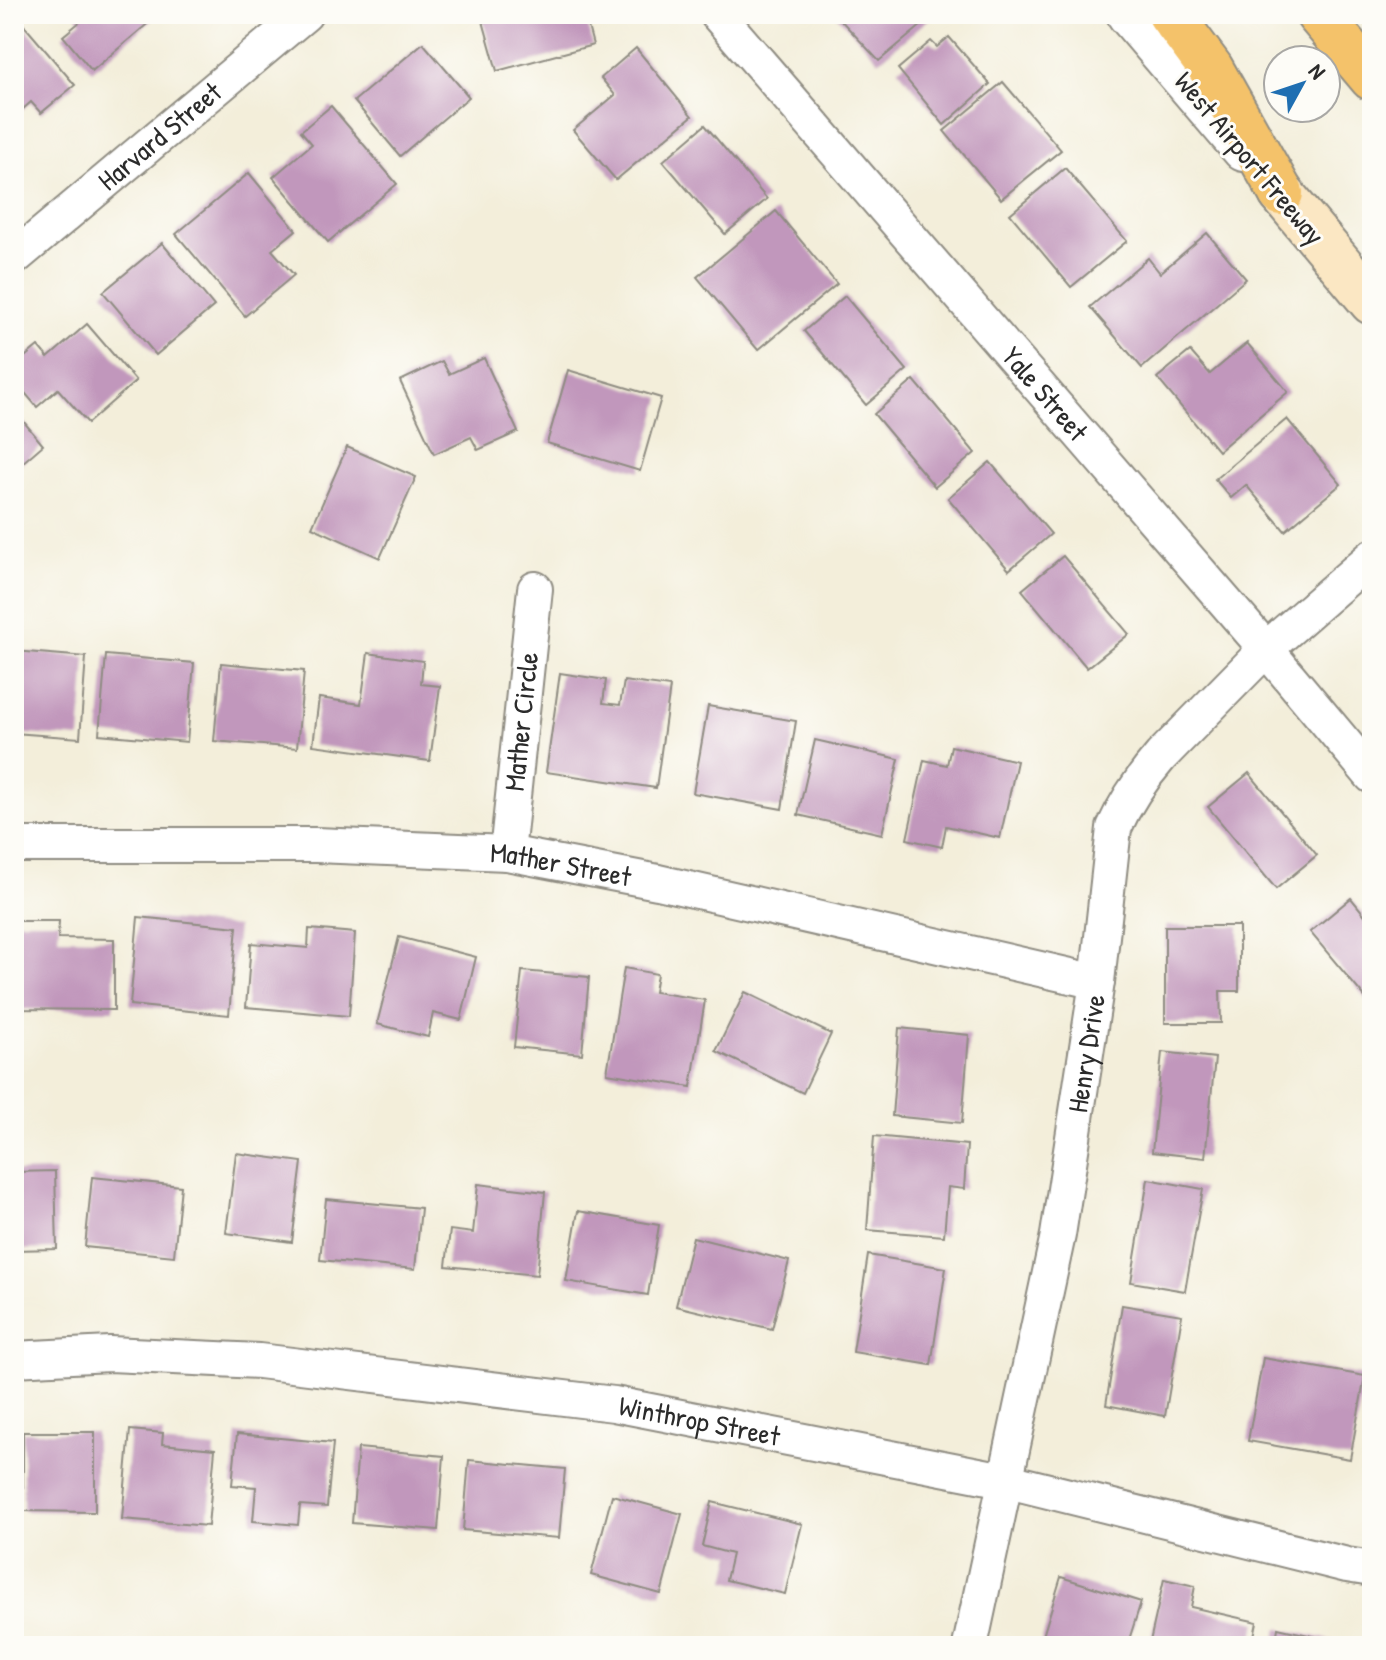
<svg xmlns="http://www.w3.org/2000/svg" width="1386" height="1660" font-family="'Patrick Hand',sans-serif">
	<rect width="100%" height="100%" fill="#fdfcf7"/>
	<filter id="ink" filterUnits="userSpaceOnUse"><feTurbulence type="fractalNoise" baseFrequency=".0125" numOctaves="2"/><feDisplacementMap in="SourceGraphic" scale="16" xChannelSelector="R" yChannelSelector="G"/><feConvolveMatrix kernelMatrix="1 2 1 2 8 2 1 2 1" color-interpolation-filters="sRGB"/></filter>
	<filter id="wash" filterUnits="userSpaceOnUse"><feTurbulence type="fractalNoise" baseFrequency=".006" numOctaves="4" result="noise"/><feDisplacementMap in="SourceGraphic" scale="32" xChannelSelector="R" yChannelSelector="G"/><feGaussianBlur stdDeviation="1.8" result="paint"/><feColorMatrix in="noise" values="0 0 0 0 0 0 0 0 0 0 0 0 0 0 0 0 0 1.4 0 .05"/><feComposite in="paint" operator="in"/></filter>
	<g filter="url(#wash)">
		<rect width="100%" height="100%" fill="#f3eeda"/>
		<g id="blocks">
			<g fill="#c197bc">
				<path d="M75,14H159L92,71L63,36L81,21Z"/>
				<path d="M481,14H572L575,22L586,19L593,45L497,71Z"/>
				<path d="M835,14H935L879,61Z"/>
				<path d="M22,23L75,85L41,113L31,102L14,117V31Z"/>
				<path d="M949,37L990,84L944,125L898,69L931,41L937,47Z"/>
				<path d="M423,43L469,97L400,156L354,101Z"/>
				<path d="M636,48L692,116L616,180L573,130L615,95L601,78Z"/>
				<path d="M1003,82L1061,150L1001,199L944,131Z"/>
				<path d="M331,106L397,184L328,242L273,177L312,144L301,131Z"/>
				<path d="M705,125L767,199L725,234L663,161Z"/>
				<path d="M1065,168L1127,241L1071,287L1010,214Z"/>
				<path d="M249,173L296,230L272,250L294,275L245,316L176,234Z"/>
				<path d="M776,211L837,284L758,350L697,277Z"/>
				<path d="M1207,233L1246,279L1142,368L1090,307L1148,258L1160,273Z"/>
				<path d="M162,243L214,306L156,355L103,292Z"/>
				<path d="M845,296L907,370L866,405L804,331Z"/>
				<path d="M87,324L136,381L88,423L58,389L37,407L14,380V366L38,346L48,358Z"/>
				<path d="M1247,343L1288,392L1218,451L1157,378L1190,351L1210,374Z"/>
				<path d="M484,358L518,432L478,450L471,437L434,454L400,381L442,361L449,374Z"/>
				<path d="M568,370L661,398L640,471L547,443Z"/>
				<path d="M914,380L975,453L935,487L874,414Z"/>
				<path d="M14,410L43,445L14,470Z"/>
				<path d="M1287,419L1341,484L1285,531L1246,485L1231,498L1215,479Z"/>
				<path d="M347,447L416,477L380,558L312,527Z"/>
				<path d="M990,462L1051,534L1009,570L948,498Z"/>
				<path d="M1063,556L1129,634L1087,668L1022,590Z"/>
				<path d="M14,651L86,657L80,738L14,733Z"/>
				<path d="M368,653L423,661L421,684L440,686L430,761L313,745L319,698L361,704Z"/>
				<path d="M106,655L194,663L187,742L99,734Z"/>
				<path d="M221,663L304,671L297,748L214,741Z"/>
				<path d="M560,673L606,680L603,703L620,705L624,681L670,687L656,788L546,772Z"/>
				<path d="M708,706L796,721L782,809L693,793Z"/>
				<path d="M815,740L899,759L882,834L798,815Z"/>
				<path d="M951,746L1017,761L1000,838L946,826L942,847L907,839L924,760L947,765Z"/>
				<path d="M1249,773L1317,855L1276,889L1208,807Z"/>
				<path d="M1351,898L1372,924V1006L1310,932Z"/>
				<path d="M138,917L237,927L229,1015L130,1005Z"/>
				<path d="M14,921H59L58,938L114,939V1010L14,1009Z"/>
				<path d="M1165,926H1239V991H1220L1221,1023H1165Z"/>
				<path d="M309,929L355,933L349,1016L246,1007L251,943L308,948Z"/>
				<path d="M399,937L476,957L461,1020L433,1013L428,1037L377,1024Z"/>
				<path d="M624,968L657,974L654,992L705,1000L691,1087L607,1073Z"/>
				<path d="M522,971L589,977L582,1054L514,1047Z"/>
				<path d="M745,992L831,1034L803,1093L716,1051Z"/>
				<path d="M899,1028L969,1035L962,1123L892,1116Z"/>
				<path d="M1162,1052L1215,1058L1205,1158L1152,1152Z"/>
				<path d="M874,1136L967,1145L964,1189L948,1187L944,1236L867,1230Z"/>
				<path d="M236,1153L302,1162L292,1242L226,1233Z"/>
				<path d="M55,1171L57,1249L14,1250V1172Z"/>
				<path d="M92,1177L181,1186L174,1256L85,1247Z"/>
				<path d="M1148,1179L1203,1189L1185,1291L1131,1282Z"/>
				<path d="M478,1184L545,1192L537,1275L446,1266L450,1230L473,1233Z"/>
				<path d="M326,1199L421,1208L415,1269L320,1260Z"/>
				<path d="M578,1211L659,1225L648,1295L566,1281Z"/>
				<path d="M693,1237L789,1261L772,1329L676,1306Z"/>
				<path d="M868,1255L946,1268L931,1365L853,1352Z"/>
				<path d="M1122,1305L1182,1315L1165,1416L1106,1405Z"/>
				<path d="M1263,1358L1365,1376L1350,1459L1248,1441Z"/>
				<path d="M130,1430L163,1433L162,1444L215,1449L208,1526L122,1519Z"/>
				<path d="M23,1432H95V1512L23,1511Z"/>
				<path d="M237,1434L333,1443L327,1507L300,1505L298,1525L253,1521L256,1487L232,1485Z"/>
				<path d="M358,1448L444,1456L438,1530L352,1523Z"/>
				<path d="M469,1460L565,1469L559,1538L463,1530Z"/>
				<path d="M612,1495L682,1514L661,1594L591,1575Z"/>
				<path d="M712,1502L802,1524L785,1594L726,1580L732,1554L702,1546Z"/>
				<path d="M1061,1577L1141,1602L1127,1646H1040Z"/>
				<path d="M1164,1579L1195,1586L1191,1607L1257,1622L1252,1646H1149Z"/>
				<path d="M1278,1628L1352,1645V1646H1275Z"/>
			</g>
		</g>
	</g>
	<g filter="url(#ink)">
		<use href="#blocks" fill-opacity="0" stroke="#8f8c82" stroke-width="2"/>
		<g fill="none" stroke-linecap="round" stroke-linejoin="round">
			<g stroke="#8f8c82" stroke-width="38">
				<g id="minor">
					<path id="s1" d="M717,14L1266,649L1372,776"/>
					<path id="s2" d="M14,258L305,14"/>
					<path id="s3" d="M14,845H316L507,853L658,882L1097,982"/>
					<path id="s4" d="M507,853L535,589"/>
					<path id="s5" d="M14,1359L110,1354L259,1361L614,1404L1004,1480L1347,1565L1372,1569"/>
					<path id="s6" d="M970,1646L1058,1235L1097,982L1114,828C1126,801 1142,778 1161,756L1266,649L1372,557"/>
				</g>
			</g>
			<g stroke="#8f8c82" stroke-width="46">
				<path id="tertiary" d="M1128,14L1244,150"/>
			</g>
			<g stroke="#8f8c82" stroke-width="48">
				<path id="secondary" d="M1281,193L1372,302"/>
			</g>
			<g stroke="#8f8c82" stroke-width="48">
				<g id="motorway">
					<path d="M1170,14L1211,69L1281,193"/>
					<path d="M1318,14L1372,78"/>
				</g>
			</g>
			<use href="#minor" stroke="#fff" stroke-width="34"/>
			<use href="#tertiary" stroke="#fff" stroke-width="42"/>
			<use href="#secondary" stroke="#fbe7c3" stroke-width="44"/>
			<use href="#motorway" stroke="#f4c26a" stroke-width="44"/>
		</g>
	</g>
	<g text-anchor="middle" dominant-baseline="central" stroke-width="6" stroke-linejoin="round" paint-order="stroke">
		<g font-size="28" fill="#2b2b2b" stroke="#fdfcf7">
			<text stroke="none"><textPath href="#s2" startOffset="190">Harvard Street</textPath></text>
			<text transform="translate(1250 158) rotate(50)">West Airport Freeway</text>
			<text stroke="none"><textPath href="#s1" startOffset="502">Yale Street</textPath></text>
			<text stroke="none"><textPath href="#s4" startOffset="132">Mather Circle</textPath></text>
			<text stroke="none"><textPath href="#s3" startOffset="548">Mather Street</textPath></text>
			<text stroke="none"><textPath href="#s6" startOffset="604">Henry Drive</textPath></text>
			<text stroke="none"><textPath href="#s5" startOffset="690">Winthrop Street</textPath></text>
		</g>
	</g>
	<rect width="1386" height="1660" fill="none" stroke="#fdfcf7" stroke-width="48"/>
	<g transform="translate(1302 84) rotate(50)"><circle r="38" fill="#fdfcf7" stroke="#a9a8a5" stroke-width="2"/>
	<path d="M0-6L14 30L0 20L-14 30Z" fill="#1f6fb2"/>
	<text y="-12" font-size="22" font-weight="bold" text-anchor="middle" fill="#2b2b2b">N</text>
	</g>
</svg>
